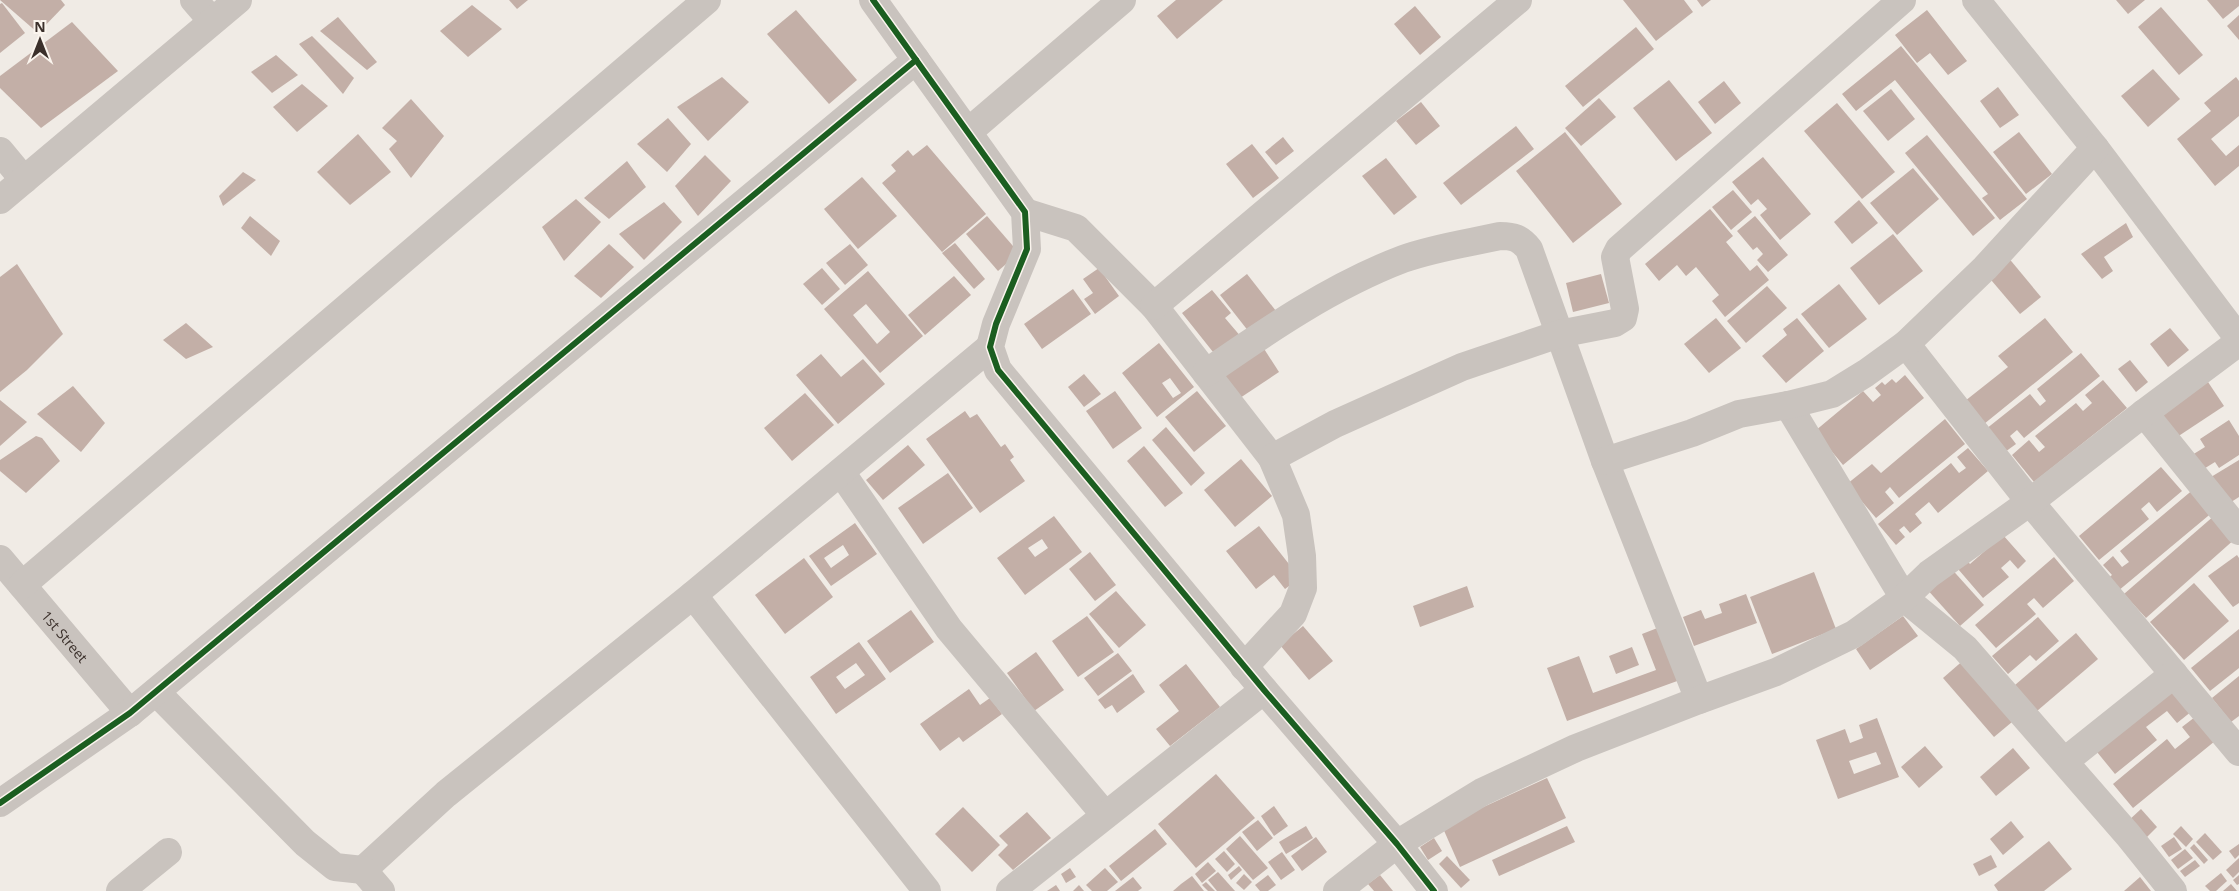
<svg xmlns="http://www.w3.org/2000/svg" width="2239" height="891" font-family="'Open Sans',sans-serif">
	<rect width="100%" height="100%" fill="#f0ebe5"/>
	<g fill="#c3afa7" fill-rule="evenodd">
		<path d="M0,0H61L65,5L38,33Z"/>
		<path d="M509,0H528L517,9Z"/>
		<path d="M1176,0H1223L1177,39L1157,16Z"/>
		<path d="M1623,0H1684L1693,12L1656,41Z"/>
		<path d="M1697,0H1711L1702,7Z"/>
		<path d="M2116,0H2145L2128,14Z"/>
		<path d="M2207,0H2239V6L2223,19Z"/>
		<path d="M2,3L25,33L0,53V4Z"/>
		<path d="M472,5L502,29L468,57L440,31Z"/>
		<path d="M1415,6L1441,37L1420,55L1394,24Z"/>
		<path d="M2161,7L2203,55L2179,75L2138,27Z"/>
		<path d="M796,10L857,80L829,104L767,34Z"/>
		<path d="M1927,10L1967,61L1948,75L1930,53L1917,63L1895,35Z"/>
		<path d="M2239,15V40L2227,26Z"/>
		<path d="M338,17L377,62L367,70L320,31Z"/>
		<path d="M72,22L118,71L41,128L0,88V76Z"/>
		<path d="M1636,27L1654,49L1583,107L1565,86Z"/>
		<path d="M312,36L354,78L343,94L299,44Z"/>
		<path d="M1901,46L2027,199L2000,220L1982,198L1988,194L1895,80L1856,111L1842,94Z"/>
		<path d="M276,55L298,75L272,93L251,72Z"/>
		<path d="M2153,69L2180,99L2148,127L2121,96Z"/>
		<path d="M722,77L749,102L708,141L677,107Z"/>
		<path d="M2236,77L2239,81V116L2211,139L2226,156L2239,145V166L2215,186L2177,139L2211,111L2204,103Z"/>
		<path d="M1669,80L1712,133L1676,161L1633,108Z"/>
		<path d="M1724,81L1741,103L1715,124L1698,102Z"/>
		<path d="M302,84L328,106L297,132L273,107Z"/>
		<path d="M1998,87L2019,115L2000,128L1980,101Z"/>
		<path d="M1891,89L1915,119L1888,141L1863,111Z"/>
		<path d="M1599,98L1616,117L1581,146L1565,128Z"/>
		<path d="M411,99L444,136L411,178L389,149L397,141L382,128Z"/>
		<path d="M1421,102L1440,126L1416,145L1396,121Z"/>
		<path d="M1837,103L1895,172L1862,199L1804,131Z"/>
		<path d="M668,118L691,144L667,172L637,144Z"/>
		<path d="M1516,126L1534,149L1461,205L1443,183Z"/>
		<path d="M1565,132L1622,204L1573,243L1516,171Z"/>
		<path d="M2019,132L2052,174L2026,194L1993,152Z"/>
		<path d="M358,134L391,172L350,205L317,172Z"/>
		<path d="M1927,135L1995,218L1973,236L1905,153Z"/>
		<path d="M1283,137L1294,151L1276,165L1265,152Z"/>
		<path d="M1252,144L1279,178L1253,198L1226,164Z"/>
		<path d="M927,145L986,214L942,252L882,183L896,171L891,165L908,150L913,156Z"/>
		<path d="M705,155L731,181L698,216L675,186Z"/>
		<path d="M1763,157L1811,214L1780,240L1760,215L1767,209L1758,199L1751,205L1732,182Z"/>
		<path d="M1386,158L1417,197L1394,215L1362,176Z"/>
		<path d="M627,161L646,187L609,219L584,198Z"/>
		<path d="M1913,168L1939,199L1897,235L1870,203Z"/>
		<path d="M243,172L256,180L223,206L219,196Z"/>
		<path d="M862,177L897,216L858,249L824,209Z"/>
		<path d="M1733,190L1752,212L1731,230L1712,207Z"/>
		<path d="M576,199L601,222L564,261L542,227Z"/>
		<path d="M1859,200L1878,223L1852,244L1834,222Z"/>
		<path d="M664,202L682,222L644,260L619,234Z"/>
		<path d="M1710,209L1733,236L1726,242L1750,271L1757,265L1769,280L1725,317L1712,301L1719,295L1696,267L1686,276L1677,265L1659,281L1645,264Z"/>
		<path d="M250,216L280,241L271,256L241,228Z"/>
		<path d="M987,216L1019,253L998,271L966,234Z"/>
		<path d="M1755,216L1788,255L1768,272L1757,260L1763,254L1757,247L1753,250L1737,231Z"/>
		<path d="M2126,223L2133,237L2104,257L2113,271L2102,279L2081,254Z"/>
		<path d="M1893,234L1923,271L1879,305L1850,268Z"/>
		<path d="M955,243L985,279L974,289L942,253Z"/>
		<path d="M609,244L634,267L601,298L574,276Z"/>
		<path d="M850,244L868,265L845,285L826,263Z"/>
		<path d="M2007,256L2041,297L2020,314L1986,274Z"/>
		<path d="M17,264L63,334L27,370L0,392V277Z"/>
		<path d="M822,268L840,289L822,305L803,284Z"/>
		<path d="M1099,268L1119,296L1095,314L1084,299L1093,293L1083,279Z"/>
		<path d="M868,271L923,336L880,373L824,309ZM866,304L890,332L877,344L853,315Z"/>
		<path d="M1247,274L1276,311L1249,332L1220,295Z"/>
		<path d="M1601,274L1609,303L1573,312L1566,283Z"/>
		<path d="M954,276L971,295L925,335L908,315Z"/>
		<path d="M1839,284L1867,319L1829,348L1801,314Z"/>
		<path d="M1767,286L1787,308L1746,343L1727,321Z"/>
		<path d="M1073,289L1091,314L1042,349L1024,324Z"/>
		<path d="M1212,290L1231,313L1225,318L1242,338L1217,357L1182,313Z"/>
		<path d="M1716,318L1741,348L1709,373L1684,344Z"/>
		<path d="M1797,318L1824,351L1786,383L1762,356L1787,335L1783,329Z"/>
		<path d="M2045,318L2073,352L1984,424L1965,401L2008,367L1998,356Z"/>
		<path d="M186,323L213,347L186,359L163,340Z"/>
		<path d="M2170,328L2189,350L2168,367L2150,344Z"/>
		<path d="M1259,341L1279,372L1240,398L1219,368Z"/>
		<path d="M1159,343L1194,387L1157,417L1122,373ZM1170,378L1181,393L1173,398L1162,383Z"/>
		<path d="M2081,353L2100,376L2024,438L2017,430L2010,436L2016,444L2005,452L1986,429L2030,394L2040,406L2046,401L2037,389Z"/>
		<path d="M821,354L841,377L863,359L885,384L838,424L796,375Z"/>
		<path d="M2130,360L2148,382L2136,392L2118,369Z"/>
		<path d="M1084,374L1101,394L1084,407L1068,387Z"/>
		<path d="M1905,375L1924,398L1843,465L1815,431L1863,391L1873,402L1881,395L1875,388L1882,382L1885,385L1892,379L1896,383Z"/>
		<path d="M2103,380L2127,408L2034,482L2012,455L2029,440L2039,452L2045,447L2035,436L2076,403L2083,411L2092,403L2085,395Z"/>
		<path d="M2208,382L2224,406L2171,441L2155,417Z"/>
		<path d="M73,386L105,423L81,452L37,414Z"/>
		<path d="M1115,391L1142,428L1113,449L1086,411Z"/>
		<path d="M1197,391L1226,426L1194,452L1165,417Z"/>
		<path d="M805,393L834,425L792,461L764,428Z"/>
		<path d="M0,400L27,422L0,446Z"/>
		<path d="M965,411L970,418L977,414L1001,447L1005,444L1014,457L1010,460L1025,481L980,513L926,439Z"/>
		<path d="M1945,419L1965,444L1899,498L1890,487L1885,492L1894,503L1876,518L1847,484L1872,464L1881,473Z"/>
		<path d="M2229,420L2239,436V455L2219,468L2215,462L2202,470L2192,455L2205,447L2200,439Z"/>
		<path d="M1166,427L1205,473L1191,486L1152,440Z"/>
		<path d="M36,436L42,438L60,461L26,493L0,471V460Z"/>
		<path d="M908,445L925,465L883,500L866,480Z"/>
		<path d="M1144,446L1183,493L1165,507L1127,461Z"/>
		<path d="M1968,448L1988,471L1938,513L1929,502L1915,514L1922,523L1910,533L1904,526L1899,530L1905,537L1896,545L1878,524L1951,463L1959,473L1966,468L1957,457Z"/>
		<path d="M1241,459L1272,496L1235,527L1204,490Z"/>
		<path d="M2239,460V497L2228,504L2211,477Z"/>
		<path d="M2161,467L2182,491L2157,512L2149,502L2141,509L2149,519L2099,560L2079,536Z"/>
		<path d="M948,473L973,508L923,544L898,508Z"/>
		<path d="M2195,488L2214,511L2118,591L2107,579L2112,575L2103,565L2113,556L2122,567L2129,562L2120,551Z"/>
		<path d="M2215,515L2236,538L2146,618L2124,594Z"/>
		<path d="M1054,516L1082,552L1025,595L997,558ZM1042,539L1048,548L1035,557L1028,548Z"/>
		<path d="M855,523L877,554L831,586L809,556ZM843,545L849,555L831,568L824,558Z"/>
		<path d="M1259,526L1300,578L1285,589L1274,575L1256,589L1226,551Z"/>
		<path d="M2003,535L2026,561L2018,569L2010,560L2001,568L2009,577L1983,598L1952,562L1961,554L1970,564Z"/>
		<path d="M1090,552L1116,585L1095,601L1069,569Z"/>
		<path d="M2237,555L2239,558V603L2233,607L2208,576Z"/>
		<path d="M2054,557L2074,581L2043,608L2034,598L2027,604L2036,614L1996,648L1975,625Z"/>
		<path d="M804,558L833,597L785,634L755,595Z"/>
		<path d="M1948,565L1984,605L1960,626L1925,587Z"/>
		<path d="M1814,572L1836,629L1772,654L1750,597Z"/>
		<path d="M2194,583L2229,621L2184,660L2150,622Z"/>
		<path d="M1467,586L1474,607L1420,627L1413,606Z"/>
		<path d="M1116,591L1146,625L1119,648L1089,614Z"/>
		<path d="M1746,594L1757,623L1694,646L1683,617L1701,610L1705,619L1722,613L1719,604Z"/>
		<path d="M911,610L934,642L890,673L867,641Z"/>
		<path d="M1087,616L1114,652L1078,677L1052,641Z"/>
		<path d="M1903,616L1918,636L1870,670L1856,649Z"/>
		<path d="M2038,617L2059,641L2036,661L2030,655L2008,674L1992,656Z"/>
		<path d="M1303,626L1333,661L1309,680L1280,645Z"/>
		<path d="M1660,627L1680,680L1567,721L1547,668L1579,656L1593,693L1656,670L1642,634Z"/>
		<path d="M2239,629V668L2210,691L2191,668Z"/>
		<path d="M2076,633L2098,659L2037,711L2015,685Z"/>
		<path d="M859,642L886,679L836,714L810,677ZM856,663L865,675L845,689L836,677Z"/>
		<path d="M1632,647L1639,665L1616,674L1609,656Z"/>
		<path d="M1036,652L1064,690L1034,711L1007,673Z"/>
		<path d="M1118,653L1132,671L1098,696L1084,678Z"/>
		<path d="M1966,658L2018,717L1994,737L1943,678Z"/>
		<path d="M1186,664L1220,707L1170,746L1156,729L1179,711L1159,685Z"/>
		<path d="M1133,674L1145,692L1117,713L1112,705L1105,709L1098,700Z"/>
		<path d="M2239,676V716L2231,722L2212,698Z"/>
		<path d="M969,689L980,705L990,698L1002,714L963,742L959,737L940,751L920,724Z"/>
		<path d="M2175,689L2192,711L2177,723L2167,711L2146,727L2157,740L2115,774L2097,752Z"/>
		<path d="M2195,717L2215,741L2133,808L2113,784L2167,739L2175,749L2190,737L2182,727Z"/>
		<path d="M1877,718L1899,777L1838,799L1816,740L1845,729L1850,743L1863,738L1859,725ZM1876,752L1881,764L1854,774L1849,761Z"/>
		<path d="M1925,746L1943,767L1919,788L1901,767Z"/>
		<path d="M2013,748L2030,768L1996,796L1980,777Z"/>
		<path d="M1216,774L1255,818L1196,868L1158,824Z"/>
		<path d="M1547,778L1566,818L1460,867L1442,826Z"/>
		<path d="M1274,806L1288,826L1274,836L1261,816Z"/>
		<path d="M963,807L1000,845L972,872L935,834Z"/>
		<path d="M2141,809L2157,827L2144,840L2127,822Z"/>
		<path d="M1027,812L1051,838L1013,870L998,855L1008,845L999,836Z"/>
		<path d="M1258,820L1273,838L1257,851L1242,832Z"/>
		<path d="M2011,821L2024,837L2003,855L1990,839Z"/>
		<path d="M1306,826L1313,838L1286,854L1279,842Z"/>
		<path d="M1567,826L1575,842L1499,876L1492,860Z"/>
		<path d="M2181,826L2193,839L2186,847L2173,834Z"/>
		<path d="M1155,829L1167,844L1121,881L1109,866Z"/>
		<path d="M2205,833L2222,852L2213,860L2196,842Z"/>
		<path d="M1240,836L1268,868L1253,880L1226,849Z"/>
		<path d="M1316,837L1327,852L1302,871L1291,856Z"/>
		<path d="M2174,837L2182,849L2169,857L2161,846Z"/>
		<path d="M1434,838L1442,851L1428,860L1420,847Z"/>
		<path d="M2049,841L2072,869L2044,891H1998L1994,885Z"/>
		<path d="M2194,844L2208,860L2204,864L2190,848Z"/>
		<path d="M2239,844V855L2235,859L2229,851Z"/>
		<path d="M2185,849L2193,858L2178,869L2171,860Z"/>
		<path d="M1224,851L1235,864L1227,872L1215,859Z"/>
		<path d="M1282,852L1295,870L1281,880L1268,862Z"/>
		<path d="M1991,855L1997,867L1979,876L1973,864Z"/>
		<path d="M1447,856L1470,880L1461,888L1439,864Z"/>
		<path d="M2239,858V872L2233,878L2226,870Z"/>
		<path d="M2195,860L2200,866L2185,877L2180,871Z"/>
		<path d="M1208,862L1216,871L1202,883L1195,874Z"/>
		<path d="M1239,866L1242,870L1231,880L1228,875Z"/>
		<path d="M1070,868L1076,877L1066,883L1061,874Z"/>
		<path d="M1105,868L1118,882L1107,891H1092L1086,885Z"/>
		<path d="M1218,872L1235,891H1217L1208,880Z"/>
		<path d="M2221,873L2227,881L2216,891H2210L2205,886Z"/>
		<path d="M1244,874L1252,882L1244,890L1236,883Z"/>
		<path d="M1268,875L1276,885L1268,891H1260L1255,885Z"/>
		<path d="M1380,875L1393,891H1374L1368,884Z"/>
		<path d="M2239,875V884L2237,885L2233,880Z"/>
		<path d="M1192,876L1204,891H1173L1181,884Z"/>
		<path d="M1133,877L1142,888L1138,891H1115Z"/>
		<path d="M2140,877L2151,891H2124Z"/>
		<path d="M1206,882L1215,891H1208L1202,885Z"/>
		<path d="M2231,884L2237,891H2223Z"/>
		<path d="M1056,885L1060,891H1047Z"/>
		<path d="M1079,885L1084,891H1073Z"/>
	</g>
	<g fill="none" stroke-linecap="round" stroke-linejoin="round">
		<g stroke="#c9c3be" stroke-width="28">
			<path d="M194,0L212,21"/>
			<path d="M873,0L1025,212L1027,249L996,324L990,347L998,370L1264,690L1397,844L1434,891"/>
			<path d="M1976,0L2095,148L2239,339"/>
			<path d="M968,132L1122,0"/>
			<path d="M0,151L24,180"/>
			<path d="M0,200L238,0"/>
			<path d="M1025,212L1076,228L1154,306L1272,458L1296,515L1302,556L1303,588L1293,614L1244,667"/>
			<path d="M1154,306L1518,0"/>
			<path d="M1906,344L2030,502L2239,752"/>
			<path d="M1206,373C1268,330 1332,286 1403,259C1433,248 1468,243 1500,236C1514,236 1520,238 1529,249L1605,461L1699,700"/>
			<path d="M1788,405L1904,598L1965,648L2128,835L2173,891"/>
			<path d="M2144,413L2239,531"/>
			<path d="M1272,458L1335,424L1462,367L1559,334L1615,323L1623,318L1625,309L1615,257L1619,249L1902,0"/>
			<path d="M1605,461L1692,433L1739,414L1788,405L1832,394L1866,373L1906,344L1985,268L2095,148"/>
			<path d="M841,472L949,629L1105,815"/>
			<path id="s1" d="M0,559L130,713"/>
			<path d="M22,585L707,0"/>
			<path d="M693,595L927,891"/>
			<path d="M156,692L305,843L335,867L363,870L446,794L693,595L990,347"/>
			<path d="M2065,761L2174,674"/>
			<path d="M0,803L130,713L916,60"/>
			<path d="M363,870L381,891"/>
			<path d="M120,891L168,852"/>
			<path d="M1010,891L1264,690"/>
			<path d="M1337,891L1397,844L1482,792L1576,748L1699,700L1776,672L1854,634L1904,598L1929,574L2030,502L2144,413L2239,342"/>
		</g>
		<g stroke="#fbf5ee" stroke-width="9">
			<g id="cycleway">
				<path d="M873,0L1025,212L1027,249L996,324L990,347L998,370L1264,690L1397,844L1434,891"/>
				<path d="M0,803L130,713L916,60"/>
			</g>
		</g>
		<use href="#cycleway" stroke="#1b5e20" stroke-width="6"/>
	</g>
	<g text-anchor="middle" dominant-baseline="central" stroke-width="4" stroke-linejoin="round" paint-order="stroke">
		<g font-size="14" fill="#3b302b" stroke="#fbf5ee">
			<text stroke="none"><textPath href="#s1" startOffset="101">1st Street</textPath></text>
		</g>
	</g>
	<g transform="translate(40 40)" stroke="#fbf5ee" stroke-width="4" paint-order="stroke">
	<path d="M0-4L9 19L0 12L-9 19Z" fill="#3b302b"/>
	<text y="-8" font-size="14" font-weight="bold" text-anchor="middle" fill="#3b302b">N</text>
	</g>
</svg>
